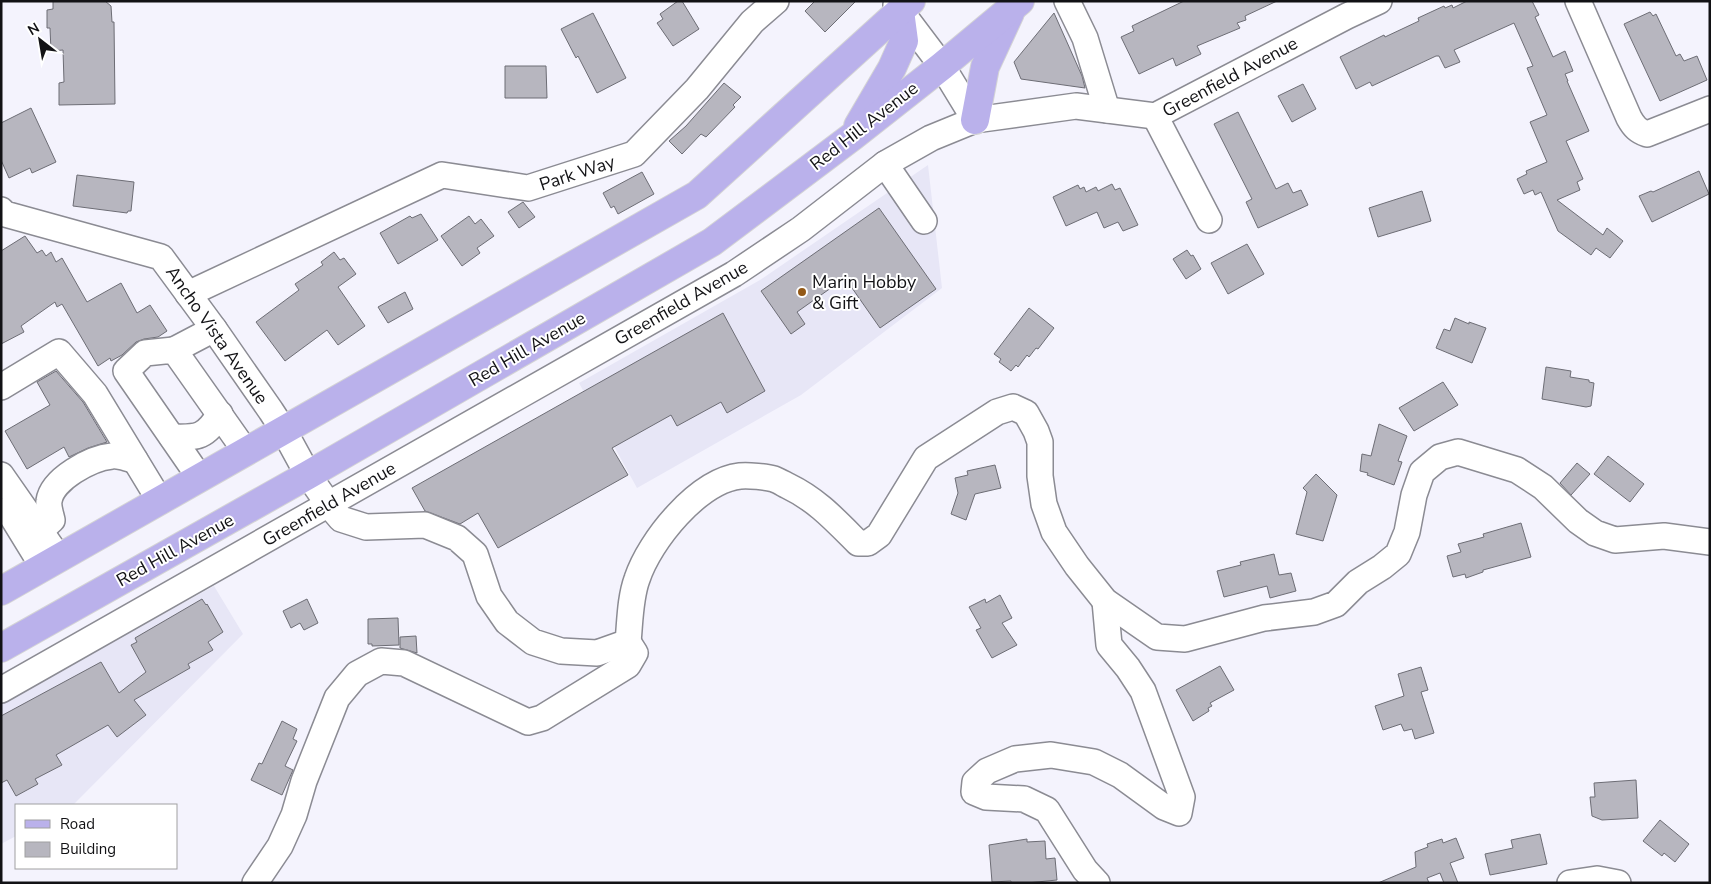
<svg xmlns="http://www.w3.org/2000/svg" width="1711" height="884" font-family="'Nunito Sans',sans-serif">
	<rect width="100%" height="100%" fill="#f4f3fd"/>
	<g fill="#e7e6f6">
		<path d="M928,165L942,288L801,395L637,488L579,383L760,280Z"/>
		<path d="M214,586L243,634L73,805H16V836L1,844V703Z"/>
	</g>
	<g fill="#b7b6bf" stroke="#6d6d75">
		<path d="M53,1H105L111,6L112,22H114L115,104L59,105V83L64,82L63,50L51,51L50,28H47V10L53,9Z"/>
		<path d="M678,1H682L699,29L673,46L657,23L663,19L660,14Z"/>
		<path d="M815,1H856L825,32L805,11Z"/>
		<path d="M1184,1H1277L1245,16L1246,20L1237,23L1240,28L1197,46L1201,54L1176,66L1173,58L1139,74L1121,37L1134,31L1132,26Z"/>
		<path d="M1467,1H1532L1539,15L1535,17L1553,57L1565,51L1573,71L1565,74L1568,81H1567L1589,131L1566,141L1583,179L1577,182L1580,190L1557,200L1603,235L1607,228L1623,241L1610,258L1596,248L1591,255L1558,231L1541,192L1535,195L1533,190L1524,194L1517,179L1527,174L1526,171L1547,162L1530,122L1547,115L1527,68L1533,66L1514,23L1454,50L1460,62L1445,68L1439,56H1436L1372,86L1370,82L1356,89L1340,57L1384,35L1385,37L1419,21L1418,18L1444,6L1445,8L1452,5L1453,8Z"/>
		<path d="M1650,12L1653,16L1656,14L1676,56L1680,54L1684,61L1697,56L1707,80L1660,101L1624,24Z"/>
		<path d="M593,13L626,78L597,93L578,56L576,58L561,29Z"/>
		<path d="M1054,13L1082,76L1085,88L1021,79L1014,62Z"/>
		<path d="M505,66H546L547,98H505Z"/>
		<path d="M724,83L741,97L733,105L735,107L706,137L701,134L682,154L669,141L686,126Z"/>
		<path d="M1303,84L1316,109L1292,122L1278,96Z"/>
		<path d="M31,108L56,162L32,173L30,168L9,178L1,160V123Z"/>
		<path d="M1238,112L1276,189L1288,183L1293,193L1301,190L1308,205L1258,228L1246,202L1252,199L1214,124Z"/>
		<path d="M1699,171L1709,194L1652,222L1639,196L1651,191L1653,192Z"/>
		<path d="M642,172L654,194L618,214L614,206L611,208L603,193Z"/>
		<path d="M77,175L134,182L131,211H128L127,213L73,206Z"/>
		<path d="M1112,184L1115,190L1120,188L1138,225L1123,231L1118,222L1104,228L1097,212L1066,226L1053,197L1078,185L1080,189L1084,187L1086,192L1096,187L1098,191Z"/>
		<path d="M1422,191L1431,221L1378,237L1369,208Z"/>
		<path d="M523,202L535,217L519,228L508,212Z"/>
		<path d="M879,208L936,289L880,328L845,278L797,312L805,324L791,334L761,291Z"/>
		<path d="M421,214L438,240L398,264L380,233L410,216L412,218Z"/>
		<path d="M469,216L475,224L481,219L494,236L477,248L480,253L462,266L441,236Z"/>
		<path d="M25,236L37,253L42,250L46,256L51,252L56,262L62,258L87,302L121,283L137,313L150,305L167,331L158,337L144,339L136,342L122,355L111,361L110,358L98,366L62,304L57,307L55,302L21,326L24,332L1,344V251Z"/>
		<path d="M1247,244L1264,274L1228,294L1211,263Z"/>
		<path d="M1187,250L1191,256L1193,255L1201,269L1186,279L1173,259Z"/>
		<path d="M334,252L340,260L344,258L356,274L338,287L365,326L338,345L327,330L285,361L256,322L299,290L295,284L323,265L321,262Z"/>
		<path d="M405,292L413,309L388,323L378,307Z"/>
		<path d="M1029,308L1054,328L1038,349L1036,348L1029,357L1027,355L1018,367L1016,365L1011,371L999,362L1001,359L994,354Z"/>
		<path d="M723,313L765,391L727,413L721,402L677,426L671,415L612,448L628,475L498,548L478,513L460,524L425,511L412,488Z"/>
		<path d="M1455,318L1469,324V322L1486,328L1472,363L1436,348L1444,329L1450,331Z"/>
		<path d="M1546,367L1571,371L1570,377L1589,380V382L1594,383L1591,406L1586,407L1542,399Z"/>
		<path d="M56,371L83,402L107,442L88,448L69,457L64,447L27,469L5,431L50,405L37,382Z"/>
		<path d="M1443,382L1458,405L1414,431L1399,408Z"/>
		<path d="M1379,424L1407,436L1398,461L1402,462L1394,485L1367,475L1368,473L1360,471L1362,454L1371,456Z"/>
		<path d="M1608,456L1644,484L1630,502L1594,474Z"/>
		<path d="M1577,463L1590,474L1571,495L1560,483Z"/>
		<path d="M995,465L1001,488L975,494L966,520L951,514L958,493L955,478L968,475L967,471Z"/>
		<path d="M1316,474L1337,495L1323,541L1296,534L1307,492L1303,488Z"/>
		<path d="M1521,523L1531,557L1483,570V572L1466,578L1465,574L1453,577L1447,556L1461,552L1458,544L1484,537L1483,534Z"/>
		<path d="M1274,554L1279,575L1291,573L1296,591L1270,598L1267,586L1224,597L1217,571L1241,565L1240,562Z"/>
		<path d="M1000,595L1012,618L1002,623L1017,645L992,658L976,630L981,628L969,607L985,599L986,603Z"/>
		<path d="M202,599L206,605L207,604L223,632L208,642L213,650L188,664L190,668L134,700L146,715L117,737L108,725L56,755L62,765L35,779L38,784L16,796L7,780L1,783V716L101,662L119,693L146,672L131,645L137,642L135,638Z"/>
		<path d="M307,599L318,623L304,630L300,623L291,628L283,611Z"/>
		<path d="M398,618L399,645L372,646V644H368V619Z"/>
		<path d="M416,636L417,653L400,648V637Z"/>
		<path d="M1220,666L1234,690L1210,703L1212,706L1208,708L1209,711L1193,721L1176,690Z"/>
		<path d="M1421,667L1428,690L1421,692L1434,733L1415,739L1412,729L1404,731L1401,724L1383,730L1375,706L1404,696L1398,674Z"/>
		<path d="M282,721L297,729L293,739L297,741L285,766L293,770L282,795L251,780L259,763L262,764Z"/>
		<path d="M1636,780L1638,818L1602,820L1592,816L1590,797H1595L1594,783Z"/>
		<path d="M1660,820L1689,844L1675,862L1664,853L1662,856L1643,841Z"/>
		<path d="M1540,834L1547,864L1490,875L1485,854L1513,848L1511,840Z"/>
		<path d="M1456,838L1464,858L1450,863L1458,883H1444L1440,873L1427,878L1429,883H1378L1416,867L1415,852L1428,847L1427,844L1442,839L1443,843Z"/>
		<path d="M1027,839V842L1045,841L1046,859L1055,858L1057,880L1027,883H1011V881L992,882L989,845Z"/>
	</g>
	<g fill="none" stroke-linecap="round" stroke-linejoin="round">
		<g stroke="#8b8b93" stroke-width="28">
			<g id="minor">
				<path d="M1067,1L1085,38L1107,110"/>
				<path d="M1578,1L1629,118C1634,127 1638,131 1647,134L1710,109"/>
				<path d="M896,5L942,66L975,120"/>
				<path d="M1155,116L1209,220"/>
				<path d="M885,164L924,221"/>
				<path d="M1,210L5,214L161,257L214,329L271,411L284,431L308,475L329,505L341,519L366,527L425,525L457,538L475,554L489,596L507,622L533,642L561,651L597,653L628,642C630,622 630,598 637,579C650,540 698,481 740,476C748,475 767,477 774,479C779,481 784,484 788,486C817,500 835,520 858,543H868L879,535L926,458L997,412L1013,407L1026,413L1036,431L1040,442V476L1044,504L1054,532L1077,566L1105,601L1157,637L1185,639L1264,618L1314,612L1336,604L1358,582L1382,567L1398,554L1407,532L1414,495L1422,472L1440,457L1458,452L1517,470L1543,487L1578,521L1595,533L1615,540L1664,536L1710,542"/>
				<path d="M188,294L442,175L528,188L634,154L697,89L752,22L776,1"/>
				<path d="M174,350L214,329"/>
				<path d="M1,387L59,352L95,394L160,501"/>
				<path d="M172,437C199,438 205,437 220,414"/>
				<path d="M1,475L59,558"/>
				<path d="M200,478L126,371L145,353L174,350L246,452"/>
				<path d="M8,510L43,567"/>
				<path d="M41,530L52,520C51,515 48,507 49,501C52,479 91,458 112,456C119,455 128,459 135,460"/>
				<path d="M1,690L734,274L801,229L885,164L931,138L975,120L1076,106L1155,116L1347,16L1379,1"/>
				<path d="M255,883L280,846L294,815L304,781L337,698L357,674L381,661L404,663L528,722L542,718L628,665L635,653L628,642"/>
				<path d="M1097,883L1085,870L1047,810L1024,799L986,797L974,792L975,782L987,771L1015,759L1051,755L1094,762L1120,775L1164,807L1179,813L1182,797L1143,691L1128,668L1109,645L1105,601"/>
				<path d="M1570,883L1597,879L1618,883"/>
			</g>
		</g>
		<g stroke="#d4d4d5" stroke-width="30">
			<g id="major">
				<path d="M975,120L985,67L1010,13"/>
				<path d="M858,126L892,68L904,41L900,11"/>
				<path d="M1,591L697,195L911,1"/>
				<path d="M1,648L308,475L712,242L853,136L942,66L1020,1"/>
			</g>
		</g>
		<use href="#minor" stroke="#fff" stroke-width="25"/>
		<use href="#major" stroke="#bab1eb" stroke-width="28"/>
	</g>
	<circle fill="#935917" stroke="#fff" stroke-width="2" cx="802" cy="292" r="5"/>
	<g text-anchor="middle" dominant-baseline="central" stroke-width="4" stroke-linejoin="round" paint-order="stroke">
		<g font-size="18" fill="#121215" stroke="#fff">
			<text transform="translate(1230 77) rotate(-28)">Greenfield Avenue</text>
			<text transform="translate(864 126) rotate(-38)">Red Hill Avenue</text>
			<text transform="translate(577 173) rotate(-18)">Park Way</text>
			<text transform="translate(681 303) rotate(-30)">Greenfield Avenue</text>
			<text transform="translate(217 335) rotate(55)">Ancho Vista Avenue</text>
			<text transform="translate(527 349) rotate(-30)">Red Hill Avenue</text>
			<text transform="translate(329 504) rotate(-30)">Greenfield Avenue</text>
			<text transform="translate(175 550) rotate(-29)">Red Hill Avenue</text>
		</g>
		<g font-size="18" fill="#121215" stroke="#fff" text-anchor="start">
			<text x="812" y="282">Marin Hobby<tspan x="812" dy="21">&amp; Gift</tspan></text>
		</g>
	</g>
	<rect width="1711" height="884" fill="none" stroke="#121215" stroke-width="5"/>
	<rect x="15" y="804" width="162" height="65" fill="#ffffff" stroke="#a0a0a1"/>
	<rect x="25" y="820" width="25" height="8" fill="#bab1eb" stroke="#a0a0a1"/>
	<text x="60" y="829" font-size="15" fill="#121215">Road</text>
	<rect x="25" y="842" width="25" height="15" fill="#b7b6bf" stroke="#a0a0a1"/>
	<text x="60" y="854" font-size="15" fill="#121215">Building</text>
	<g transform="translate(40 40) rotate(329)" stroke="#ffffff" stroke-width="4" paint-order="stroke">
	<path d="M0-4L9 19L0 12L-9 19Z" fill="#121215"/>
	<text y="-8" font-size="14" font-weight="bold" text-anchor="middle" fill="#121215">N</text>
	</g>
</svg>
